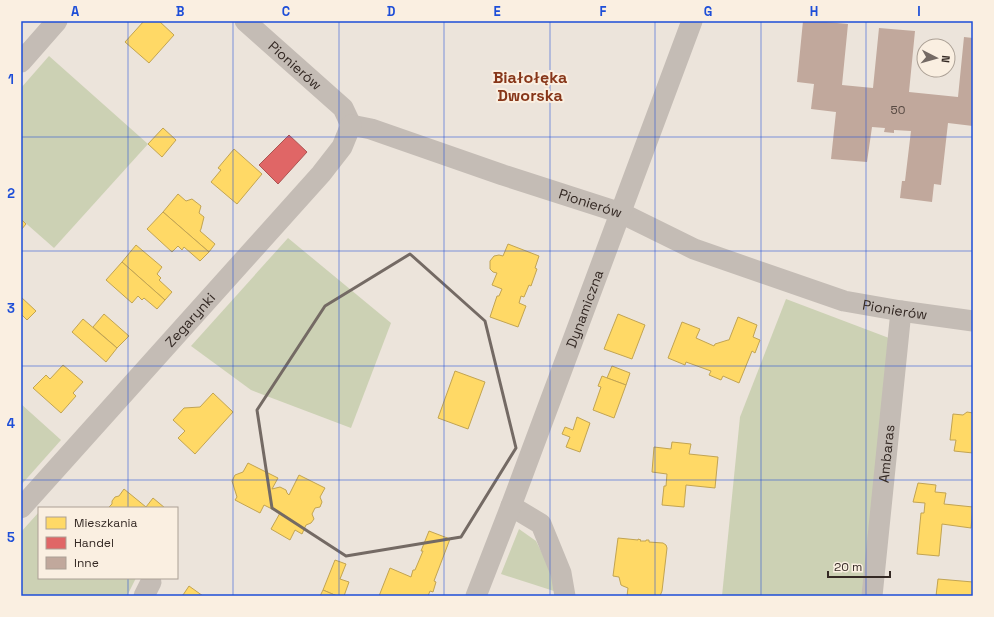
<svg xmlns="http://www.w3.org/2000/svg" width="994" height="617" font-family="'Space Grotesk',sans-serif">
	<rect width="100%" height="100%" fill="#ece4db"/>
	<g fill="#ccd1b4">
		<path d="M49,56L148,144L54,248L21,219V88Z"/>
		<path d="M288,238L391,323L351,428L251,390L191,346Z"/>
		<path d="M786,299L889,338L864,596H722L740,417Z"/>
		<path d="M21,404L61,440L21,485Z"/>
		<path d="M39,512V578H136L127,596H21V532Z"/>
		<path d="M519,529L536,541L546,561L557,592L501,574Z"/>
	</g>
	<g fill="#ffd966" stroke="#c2a452">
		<path d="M144,21H159L174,35L149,63L125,42Z"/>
		<path d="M163,128L176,140L162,157L148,144Z"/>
		<path d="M234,149L262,174L237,204L211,182L221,170L218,168Z"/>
		<path d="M178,194L186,201L192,199L201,206L199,213L204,217L201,229L200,231L215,244L209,252L163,212Z"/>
		<path d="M163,212L209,252L200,261L184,247L182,250L178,246L172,252L147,229Z"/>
		<path d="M21,219L26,224L21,230Z"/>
		<path d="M508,244L539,256L535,268L537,269L531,286L529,285L524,297L521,296L519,303L526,306L518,327L490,317L497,296H499L502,289L492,285L497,273L493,272L490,269V261L494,256L499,255L503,256Z"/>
		<path d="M136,245L162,267L157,274L161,278L159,280L172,292L165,300L122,262Z"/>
		<path d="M122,262L165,300L157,309L144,298L142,300L138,296L132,303L106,280Z"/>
		<path d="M21,297L36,311L27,320L21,314Z"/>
		<path d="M104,314L129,336L117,348L93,327Z"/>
		<path d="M618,314L645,325L632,359L604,349Z"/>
		<path d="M738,317L757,325L753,337L760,340L755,353L752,351L739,383L723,376L721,380L709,375L711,371L686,362L685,365L668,358L682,322L700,329L696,338L714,346L715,344L728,340H729Z"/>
		<path d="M83,319L117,348L106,362L72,332Z"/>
		<path d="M63,365L83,382L73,393L76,396L61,413L33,388L46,375L50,379Z"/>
		<path d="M612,366L630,373L626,385L607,378Z"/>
		<path d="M455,371L485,382L468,429L438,418Z"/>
		<path d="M602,376L626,385L614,418L593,410L601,387L598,386Z"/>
		<path d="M213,393L233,412L195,454L178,438L185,431L173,420L184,408L200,407Z"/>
		<path d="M967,412L973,413V453L954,451L956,440H950L953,414L963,415Z"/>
		<path d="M577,417L590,423L580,452L566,447L570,437L562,434L565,427L573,430Z"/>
		<path d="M672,442L691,444L689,454L718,457L715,488L686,485L684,507L662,505L664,486H666L667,474L652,472L654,447L671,449Z"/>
		<path d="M248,463L278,478L272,489L280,487L286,490L287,493L289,495L299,475L325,488L320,497L322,502L320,507L315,508L312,514L314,519L311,523L306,525L302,534L295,530L290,540L271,529L280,513L264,505L260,513L235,500L237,497L232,481L235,475L243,472Z"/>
		<path d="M918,483L936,485L935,492L946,493L944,504L973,507L971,528L942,524L939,556L917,554L921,513H924L925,503L913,502Z"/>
		<path d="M124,489L146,507L153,498L165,508H108L112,504V501L115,497L119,496Z"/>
		<path d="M429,531L450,539L434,581L436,582L433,592L430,591L428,596H379L390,568L411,577L413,570H415L423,551H421Z"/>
		<path d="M618,538L638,540V539L641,540L640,541H646V540H649V542L663,543L666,545L667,548L662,591L660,596H627L628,588L623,586L621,585L619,577L613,576Z"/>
		<path d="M335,560L346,564L340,579L349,582L344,596H337L323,590Z"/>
		<path d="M938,579L973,582V596H936Z"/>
		<path d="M189,586L203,596H180L183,595Z"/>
		<path d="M323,590L337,596H320Z"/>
	</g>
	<path fill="#e06666" stroke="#ac5452" d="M289,135L307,152L278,184L259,165Z"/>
	<path fill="#c1a89c" d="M803,21H815L848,24L842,85L873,88L879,28L915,31L909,92L958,97L964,37L973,38V126L948,123L941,185L934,184L932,202L900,198L902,181H905L911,131L894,130V133L884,132L885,128L872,127L867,162L831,159L836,112L811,109L814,84L797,82Z"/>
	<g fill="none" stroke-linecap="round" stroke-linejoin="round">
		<g stroke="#c4bcb5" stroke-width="21">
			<path id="s1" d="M245,21L343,108L351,125"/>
			<path d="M21,62L57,21"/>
			<path id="s2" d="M351,125L371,129L503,175L621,213L694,249L844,301L901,311L973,321"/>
			<path d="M511,506L541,524L561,573L565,596"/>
			<path id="s3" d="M21,508L321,174L342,147L351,125"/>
			<path d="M144,596L151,582"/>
			<path id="s4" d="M476,596L511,506L692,21"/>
			<path id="s5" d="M872,596L901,311"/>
		</g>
	</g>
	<path fill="none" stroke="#746a64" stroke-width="3" stroke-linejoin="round" d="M410,254L485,321L516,448L461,537L346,556L272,508L257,410L325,306Z"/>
	<path fill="none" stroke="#1d4ed8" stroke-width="1" stroke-opacity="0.55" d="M128,21V508M233,21V596M339,21V596M444,21V596M550,21V596M655,21V596M761,21V596M866,21V596M21,137H973M21,251H973M21,366H973M21,480H973M128,578V596"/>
	<g text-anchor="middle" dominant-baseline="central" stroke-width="4" stroke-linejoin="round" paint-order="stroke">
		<g font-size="12" fill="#574942">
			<text x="898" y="110">50</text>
		</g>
		<g font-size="14" fill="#342924" stroke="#faefe1">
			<text stroke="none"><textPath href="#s1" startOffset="67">Pionierów</textPath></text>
			<text stroke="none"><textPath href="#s2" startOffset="252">Pionierów</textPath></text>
			<text stroke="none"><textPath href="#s4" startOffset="307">Dynamiczna</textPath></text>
			<text stroke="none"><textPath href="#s2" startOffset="576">Pionierów</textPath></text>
			<text stroke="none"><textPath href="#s3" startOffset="253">Zegarynki</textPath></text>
			<text stroke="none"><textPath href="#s5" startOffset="143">Ambaras</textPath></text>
		</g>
		<g font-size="16" font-weight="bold" fill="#873619" stroke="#faefe1">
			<text x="530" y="77">Białołęka<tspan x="530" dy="18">Dworska</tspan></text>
		</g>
	</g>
	<rect width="994" height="617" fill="none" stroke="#faefe1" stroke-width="44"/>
	<rect x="38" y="507" width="140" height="72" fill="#faefe1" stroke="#aba095"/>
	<rect x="46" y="517" width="20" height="12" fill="#ffd966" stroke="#aba095"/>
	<text x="74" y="527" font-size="12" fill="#342924">Mieszkania</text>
	<rect x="46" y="537" width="20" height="12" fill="#e06666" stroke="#aba095"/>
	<text x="74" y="547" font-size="12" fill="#342924">Handel</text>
	<rect x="46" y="557" width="20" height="12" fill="#c1a89c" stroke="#aba095"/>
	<text x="74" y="567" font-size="12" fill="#342924">Inne</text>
	<g transform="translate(936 58) rotate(96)"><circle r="19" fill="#faefe1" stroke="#aba095"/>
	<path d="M0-3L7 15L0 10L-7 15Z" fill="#746a64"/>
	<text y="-6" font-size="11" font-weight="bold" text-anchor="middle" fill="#342924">N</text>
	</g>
	<path d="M828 571v6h62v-6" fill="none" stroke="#342924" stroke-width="2"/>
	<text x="834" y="571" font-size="12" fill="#342924" stroke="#faefe1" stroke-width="3" paint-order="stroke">20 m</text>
	<rect x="22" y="22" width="950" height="573" fill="none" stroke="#1d4ed8" stroke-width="1.5"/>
	<g font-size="13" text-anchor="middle" font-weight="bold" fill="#1d4ed8">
		<text x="75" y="16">A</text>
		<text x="180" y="16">B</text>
		<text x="286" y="16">C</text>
		<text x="391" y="16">D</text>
		<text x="497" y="16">E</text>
		<text x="603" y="16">F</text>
		<text x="708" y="16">G</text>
		<text x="814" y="16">H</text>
		<text x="919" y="16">I</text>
		<text x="11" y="84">1</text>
		<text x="11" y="198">2</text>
		<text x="11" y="313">3</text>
		<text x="11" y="428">4</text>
		<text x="11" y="542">5</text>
	</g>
</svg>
